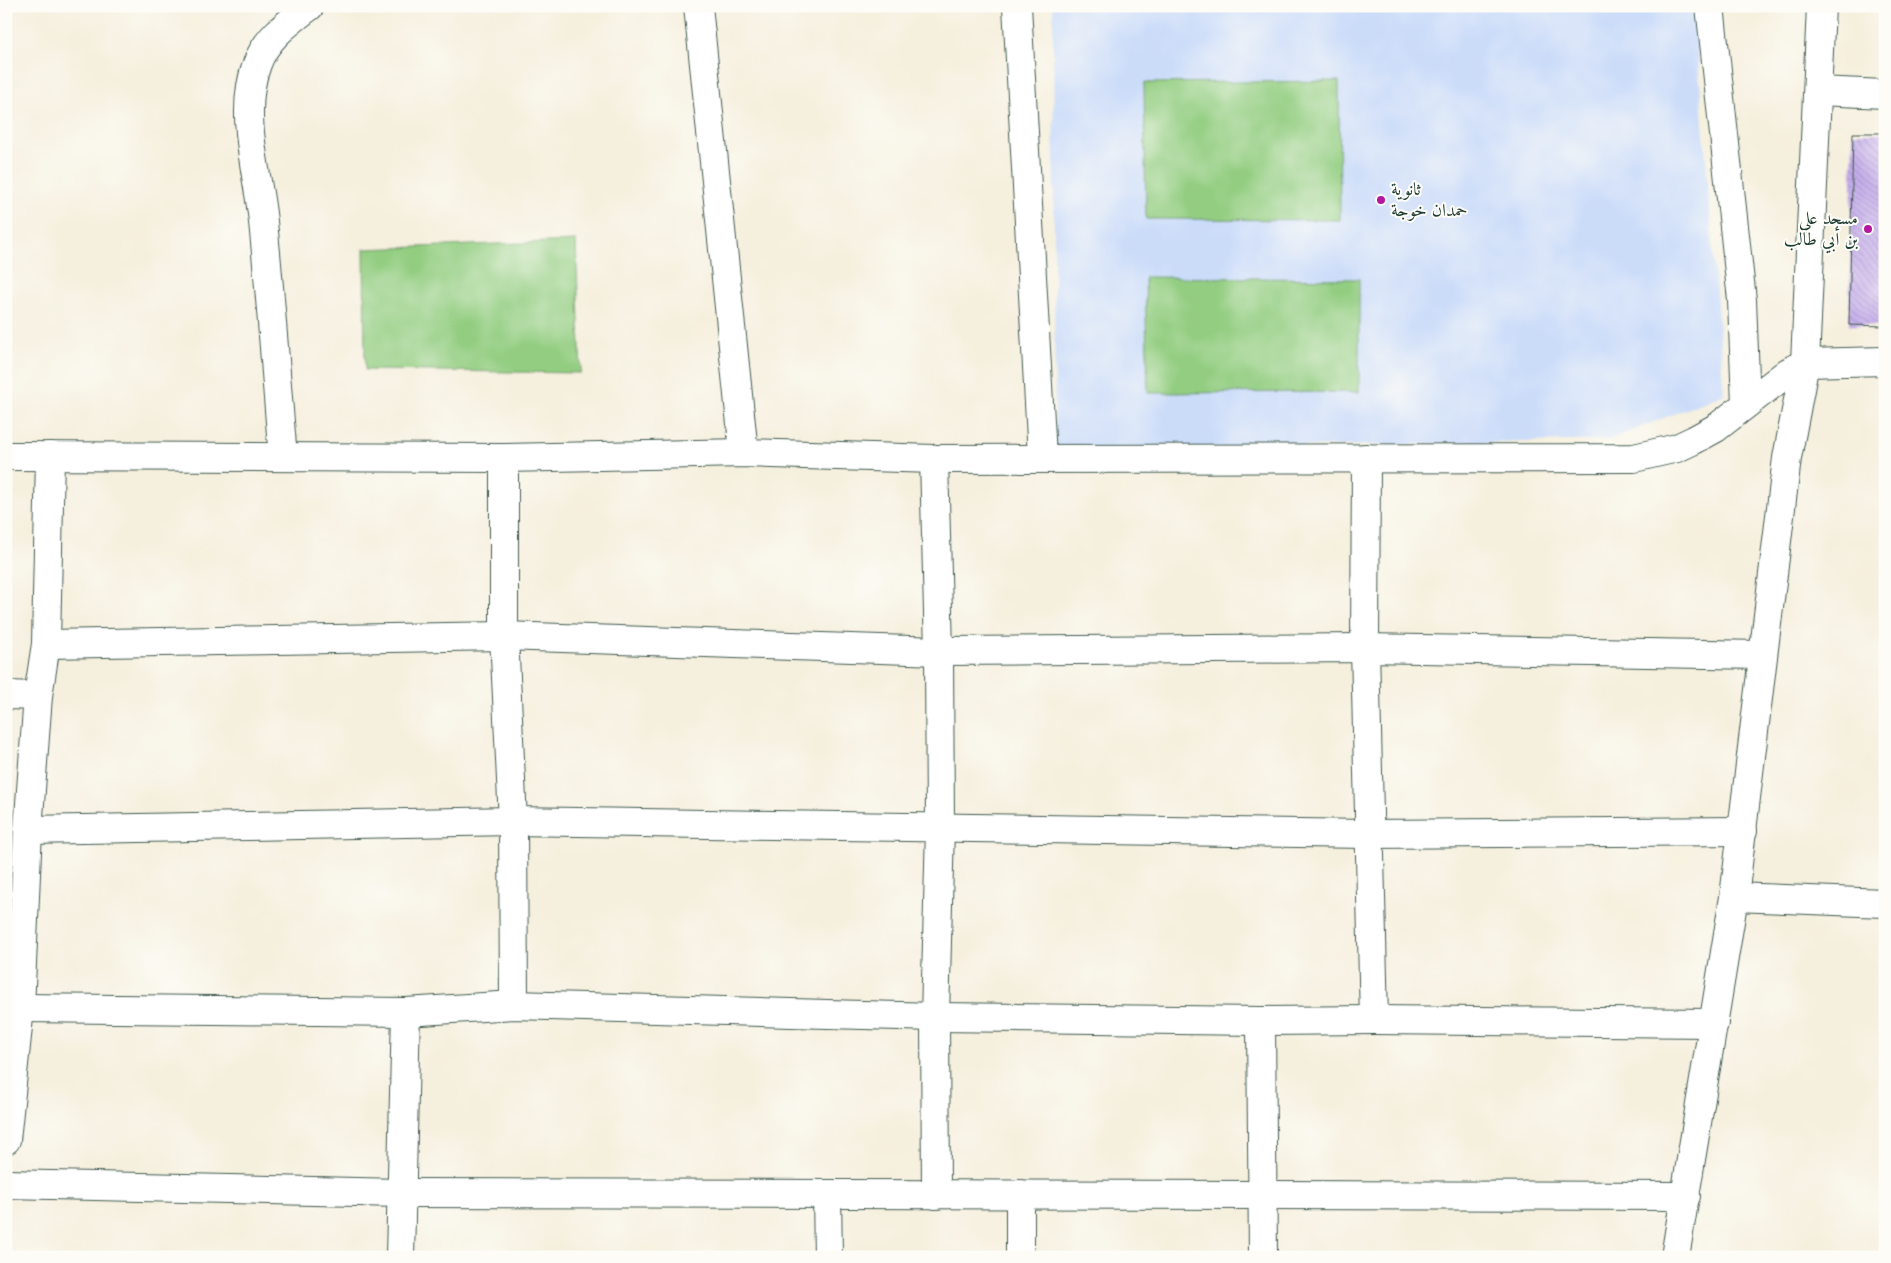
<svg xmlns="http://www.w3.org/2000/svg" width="1891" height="1263" font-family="'Old Standard TT',Amiri,serif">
	<defs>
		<pattern id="building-back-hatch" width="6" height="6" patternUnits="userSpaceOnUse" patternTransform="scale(1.25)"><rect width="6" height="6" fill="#c4abec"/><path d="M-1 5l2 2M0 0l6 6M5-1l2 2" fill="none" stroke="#9f8cc0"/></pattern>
	</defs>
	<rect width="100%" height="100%" fill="#fdfcf7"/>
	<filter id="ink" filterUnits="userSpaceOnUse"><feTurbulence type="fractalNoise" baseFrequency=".02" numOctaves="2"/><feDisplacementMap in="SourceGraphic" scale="10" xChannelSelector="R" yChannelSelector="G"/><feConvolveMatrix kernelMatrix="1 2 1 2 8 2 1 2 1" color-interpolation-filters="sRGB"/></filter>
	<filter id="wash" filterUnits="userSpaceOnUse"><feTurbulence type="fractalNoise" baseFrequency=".0096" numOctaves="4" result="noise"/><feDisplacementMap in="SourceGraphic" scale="20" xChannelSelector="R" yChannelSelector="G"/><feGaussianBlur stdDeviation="1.12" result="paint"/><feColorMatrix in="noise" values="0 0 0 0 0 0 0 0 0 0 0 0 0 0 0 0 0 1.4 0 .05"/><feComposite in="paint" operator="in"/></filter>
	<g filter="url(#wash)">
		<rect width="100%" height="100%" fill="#f5efdd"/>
		<path fill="#cbdcf9" d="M1053,6H1694L1724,394L1609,440L1055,452Z"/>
		<g fill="#93cd81" stroke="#59855a">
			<path d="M1339,81L1340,220L1146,219L1144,83Z"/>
			<path d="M576,241L581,373L365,370L364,249Z"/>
			<path d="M1145,277L1359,279V392L1148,393Z"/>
		</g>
		<g id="blocks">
			<path fill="url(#building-back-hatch)" d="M1853,133H1885V326L1849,325Z"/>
		</g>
	</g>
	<g filter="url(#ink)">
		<use href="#blocks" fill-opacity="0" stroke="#3f584d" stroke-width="1"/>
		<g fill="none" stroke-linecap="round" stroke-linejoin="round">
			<g stroke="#3f584d" stroke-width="30">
				<g id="minor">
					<path d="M698,6L744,453"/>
					<path d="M1017,6L1042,457"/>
					<path d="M1710,6L1742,300L1746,404"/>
					<path d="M1818,91L1885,94"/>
					<path d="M6,456L504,458L744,453L934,459L1634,458L1677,448L1694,440L1716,428L1788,372L1805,363L1885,361"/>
					<path d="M283,457C276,379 271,300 263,222C258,172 238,113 257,64C266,38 289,22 310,6"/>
					<path d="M504,458V636L513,821L514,1005"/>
					<path d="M1366,458L1365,648L1374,1020"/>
					<path d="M934,459L939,651L940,828L935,1017L936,1195"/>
					<path d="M46,644L504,636L939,651L1365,648L1763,655"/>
					<path d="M6,695L38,696"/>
					<path d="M28,830L513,821L1368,834L1743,831"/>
					<path d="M1734,897L1885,903"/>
					<path d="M20,1008L406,1012L514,1005L935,1017L1261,1021L1374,1020L1714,1023"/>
					<path d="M1261,1021L1263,1257"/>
					<path d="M6,1140L20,1008L28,830L38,696L46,644L50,456"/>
					<path d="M6,1184L401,1193L1686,1196"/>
					<path d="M827,1194L828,1257"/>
					<path d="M1020,1194V1257"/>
					<path d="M400,1257L406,1012"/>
					<path d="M1675,1257L1734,897L1787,458L1805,363L1821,6"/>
				</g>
			</g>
			<use href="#minor" stroke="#fff" stroke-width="28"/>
		</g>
	</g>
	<g fill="#b5179e" stroke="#fdfcf7" stroke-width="2">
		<circle cx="1381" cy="200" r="5"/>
		<circle cx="1868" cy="229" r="5"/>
	</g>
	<g text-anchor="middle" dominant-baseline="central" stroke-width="4" stroke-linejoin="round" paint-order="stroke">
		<g font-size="18" fill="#1f3d34" stroke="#fdfcf7" text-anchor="start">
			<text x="1391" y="190">ثانوية<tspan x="1391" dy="21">حمدان خوجة</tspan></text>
			<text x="1858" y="219" text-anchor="end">مسجد علي<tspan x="1858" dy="21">بن أبي طالب</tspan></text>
		</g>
	</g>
	<rect width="1891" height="1263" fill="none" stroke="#fdfcf7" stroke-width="25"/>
</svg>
